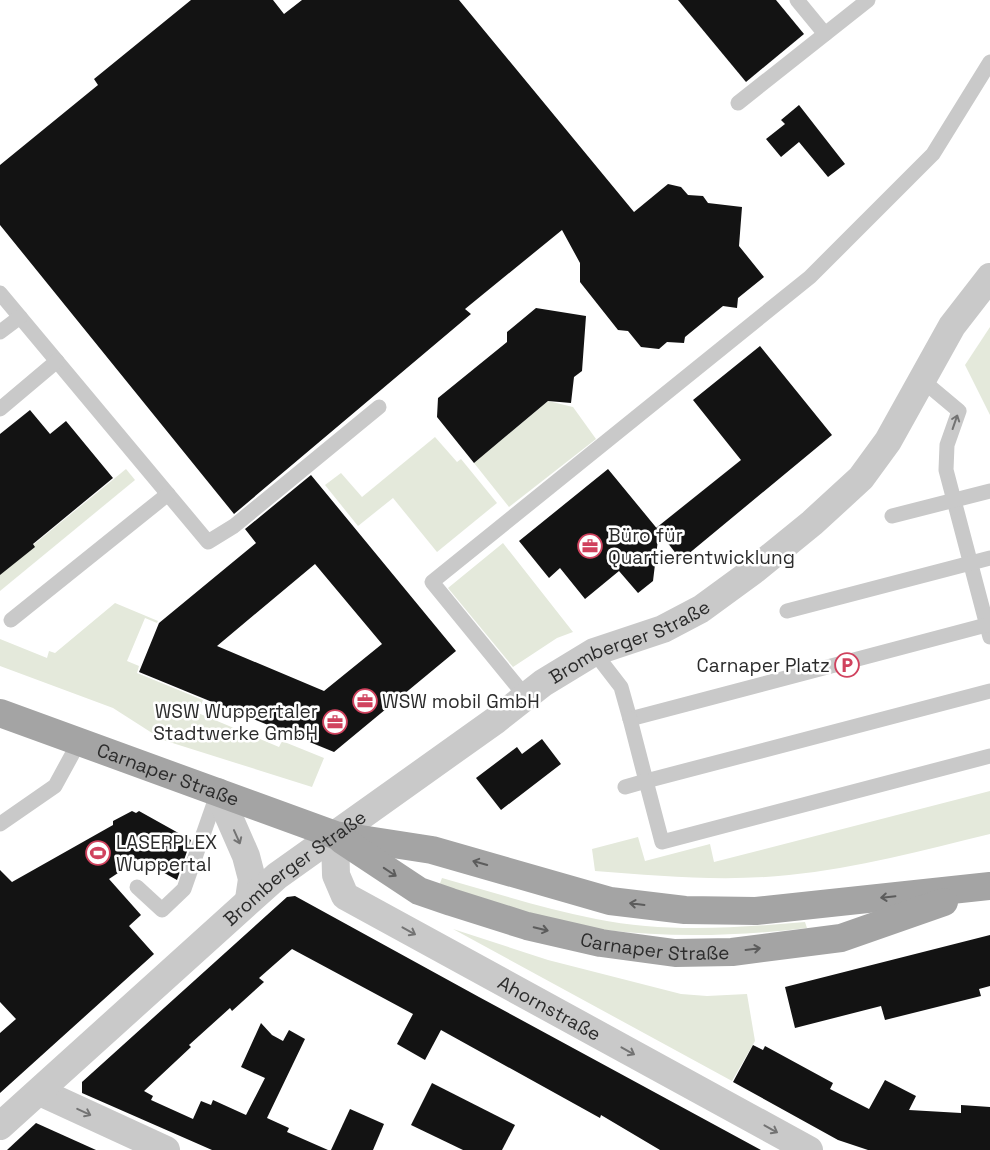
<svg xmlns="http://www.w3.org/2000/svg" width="990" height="1150" font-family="'Space Grotesk',sans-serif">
	<rect width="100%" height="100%" fill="#fff"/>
	<g fill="#e4e9db">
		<path d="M990,327V415L965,365Z"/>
		<path d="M548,401L573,407L596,439L509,507L474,463Z"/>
		<path d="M435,437L457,462L461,459L497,503L437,552L393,498L358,526L325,485L341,473L362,497Z"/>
		<path d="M126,469L135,480L0,591V572Z"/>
		<path d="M503,543L573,632L557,638L513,667L448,588Z"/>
		<path d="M115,603L158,621L157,623L145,618L127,661L139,666L137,673L203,700L198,713L279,747L282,741L324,758L312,787L163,740L113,708L0,666V639L47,658L49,651L55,653Z"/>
		<path d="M990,791V834C924,850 857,868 789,875C724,882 660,876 595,871L592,849L638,837L645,861L710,844L714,862Z"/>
		<path d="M442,878C493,892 544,909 596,919C665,933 736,928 805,922L807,928C739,936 673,938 605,930C549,922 493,902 439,886Z"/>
		<path d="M453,929L548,960L681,994L707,996L747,994L755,1041L732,1081Z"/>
	</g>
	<g fill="#131313" fill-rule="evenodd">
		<path d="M191,0H273L284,14L302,0H459L634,212L668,184L681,187L688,195L703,196L708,203L742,207L739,246L764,277L738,298L737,308L723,306L685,337L684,343L667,342L659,349L641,347L628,331L618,330L580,282V263L562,230L465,309L471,314L234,514L0,225V165L98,85L94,79Z"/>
		<path d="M678,0H776L804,34L746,82Z"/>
		<path d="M799,105L845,164L828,177L799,142L781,157L766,139L785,124L781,120Z"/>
		<path d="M536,308L586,316L582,371L574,377L571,403L548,401L474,463L437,417L438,398L507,342V332Z"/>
		<path d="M760,346L832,435L681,560L656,528L741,460L693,400Z"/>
		<path d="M30,410L50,434L66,421L113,478L33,544L35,547L0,575V434Z"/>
		<path d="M608,469L659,531L653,581L638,593L619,571L585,599L560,568L549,578L519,541Z"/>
		<path d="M311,475L456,651L334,752L139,672L159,623L256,543L245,529ZM315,564L382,644L324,691L217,646Z"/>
		<path d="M542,739L561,764L501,810L476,778L517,747L522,754Z"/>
		<path d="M132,811L136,813L139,811L191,840L177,880L139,859L109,879L141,915L129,926L154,954L0,1093V1033L16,1019L0,1002V870L12,882L113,825V821Z"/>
		<path d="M295,896L479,997L761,1150H660L601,1115L600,1118L441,1030L425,1060L397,1044L413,1014L292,949L259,978L264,982L232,1011L230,1008L189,1045L191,1047L144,1091L153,1096L151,1100L193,1119L201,1101L211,1105L213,1100L246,1115L265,1078L241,1067L261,1023L272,1035L283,1041L289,1030L305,1039L267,1118L289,1128L287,1132L328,1150H212L82,1093V1082L287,897Z"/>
		<path d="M990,935V986L979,989L981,996L885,1020L881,1006L795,1028L785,987Z"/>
		<path d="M753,1045L763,1050L765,1046L833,1083L830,1089L869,1109L885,1080L916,1096L909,1110L961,1113V1105L990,1107V1150H868L838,1140L733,1082Z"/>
		<path d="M432,1083L515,1125L502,1150H463L411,1125Z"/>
		<path d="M350,1109L384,1124L373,1150H331Z"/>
		<path d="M36,1123L96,1150H7Z"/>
	</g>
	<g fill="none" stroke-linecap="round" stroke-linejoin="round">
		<g stroke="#c9c9c9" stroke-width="15">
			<path d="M797,0L825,34"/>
			<path d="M738,103L868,0"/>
			<path d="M0,293L208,542L234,526L379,407"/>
			<path d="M0,332L20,317"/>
			<path d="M922,380L959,411L947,445L946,470L990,637"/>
			<path d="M0,409L57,361"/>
			<path d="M892,516L990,491"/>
			<path d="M787,611L990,558"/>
			<path d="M11,620L168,494"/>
			<path d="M594,652L621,687L630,719L990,624"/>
			<path d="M526,697L432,582L810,277L933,154L990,62"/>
			<path d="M630,719L646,781L990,691"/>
			<path d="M625,787L646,781L662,842L990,756"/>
			<path d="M0,824L55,786L79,742"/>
			<path d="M137,887L162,910L184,889L218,792"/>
		</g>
		<g stroke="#c9c9c9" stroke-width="28">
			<path d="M218,792L246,856L252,879L249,899"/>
			<path id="s1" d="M335,835L336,875L345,896L809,1150"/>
			<path d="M40,1092L166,1150"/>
			<path id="s2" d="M0,1126L277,876L496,720L543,683L594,652L663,629L701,609L753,571L812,523L861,478L888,441L952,326L990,277"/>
		</g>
		<g stroke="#a4a4a4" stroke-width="28">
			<path id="s3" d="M0,713L335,835L432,850L610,901L685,910L756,911L990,886"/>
			<path id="s4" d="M342,840L419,891L451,902L527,926L601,943L675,953L732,952L841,938L944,902"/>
		</g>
	</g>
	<defs><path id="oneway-shaft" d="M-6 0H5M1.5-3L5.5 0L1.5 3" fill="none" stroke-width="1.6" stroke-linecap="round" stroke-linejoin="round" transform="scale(1.25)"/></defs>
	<g stroke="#737373">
		<use href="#oneway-shaft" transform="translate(955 422) rotate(-71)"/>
		<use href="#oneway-shaft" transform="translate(237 837) rotate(66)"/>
		<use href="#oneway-shaft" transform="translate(409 931) rotate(29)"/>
		<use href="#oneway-shaft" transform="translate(628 1051) rotate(29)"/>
		<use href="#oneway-shaft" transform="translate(84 1112) rotate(25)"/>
		<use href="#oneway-shaft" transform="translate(771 1129) rotate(29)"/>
	</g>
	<g stroke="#5c5c5c">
		<use href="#oneway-shaft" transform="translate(480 863) rotate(-164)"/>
		<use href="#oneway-shaft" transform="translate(390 872) rotate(34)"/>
		<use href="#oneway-shaft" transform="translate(888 897) rotate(174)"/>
		<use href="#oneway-shaft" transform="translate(637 904) rotate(-173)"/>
		<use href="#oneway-shaft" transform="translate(541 929) rotate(13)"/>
		<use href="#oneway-shaft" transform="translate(753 949) rotate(-7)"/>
	</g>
	<defs>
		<g id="office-ring" transform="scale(1.25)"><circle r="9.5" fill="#fff" stroke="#d0425e" stroke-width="1.5"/><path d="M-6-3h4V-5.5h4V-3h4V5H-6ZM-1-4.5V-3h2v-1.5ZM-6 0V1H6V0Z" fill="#d0425e"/></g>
		<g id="parking-ring" transform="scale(1.25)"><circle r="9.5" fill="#fff" stroke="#d0425e" stroke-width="1.5"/><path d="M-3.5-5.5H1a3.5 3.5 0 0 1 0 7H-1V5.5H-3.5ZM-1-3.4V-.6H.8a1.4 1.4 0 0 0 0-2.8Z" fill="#d0425e"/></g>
		<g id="stadium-ring" transform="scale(1.25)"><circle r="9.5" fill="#fff" stroke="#d0425e" stroke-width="1.5"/><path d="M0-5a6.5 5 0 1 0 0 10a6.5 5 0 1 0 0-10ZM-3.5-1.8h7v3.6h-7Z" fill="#d0425e"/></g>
	</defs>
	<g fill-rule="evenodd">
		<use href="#office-ring" x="590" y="546"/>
		<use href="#parking-ring" x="847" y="665"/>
		<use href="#office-ring" x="365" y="701"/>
		<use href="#office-ring" x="335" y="722"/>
		<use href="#stadium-ring" x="98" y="853"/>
	</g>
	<g text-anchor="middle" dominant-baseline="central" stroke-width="5" stroke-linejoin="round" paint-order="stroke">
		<g font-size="19" fill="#2c2c2c" stroke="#fff" text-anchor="start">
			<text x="608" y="535">Büro für<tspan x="608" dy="22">Quartierentwicklung</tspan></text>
			<text x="830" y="665" text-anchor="end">Carnaper Platz</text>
			<text x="382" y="701">WSW mobil GmbH</text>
			<text x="318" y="711" text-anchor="end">WSW Wuppertaler<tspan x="318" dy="22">Stadtwerke GmbH</tspan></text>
			<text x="116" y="842">LASERPLEX<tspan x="116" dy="22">Wuppertal</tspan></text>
		</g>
		<g font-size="19" fill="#2c2c2c" stroke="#fff">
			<text stroke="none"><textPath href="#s2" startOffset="798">Bromberger Straße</textPath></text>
			<text stroke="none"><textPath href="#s3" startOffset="179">Carnaper Straße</textPath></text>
			<text stroke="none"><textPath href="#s2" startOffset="392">Bromberger Straße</textPath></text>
			<text stroke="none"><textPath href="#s4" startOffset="336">Carnaper Straße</textPath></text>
			<text stroke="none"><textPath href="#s1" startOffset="296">Ahornstraße</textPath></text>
		</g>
	</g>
</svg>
